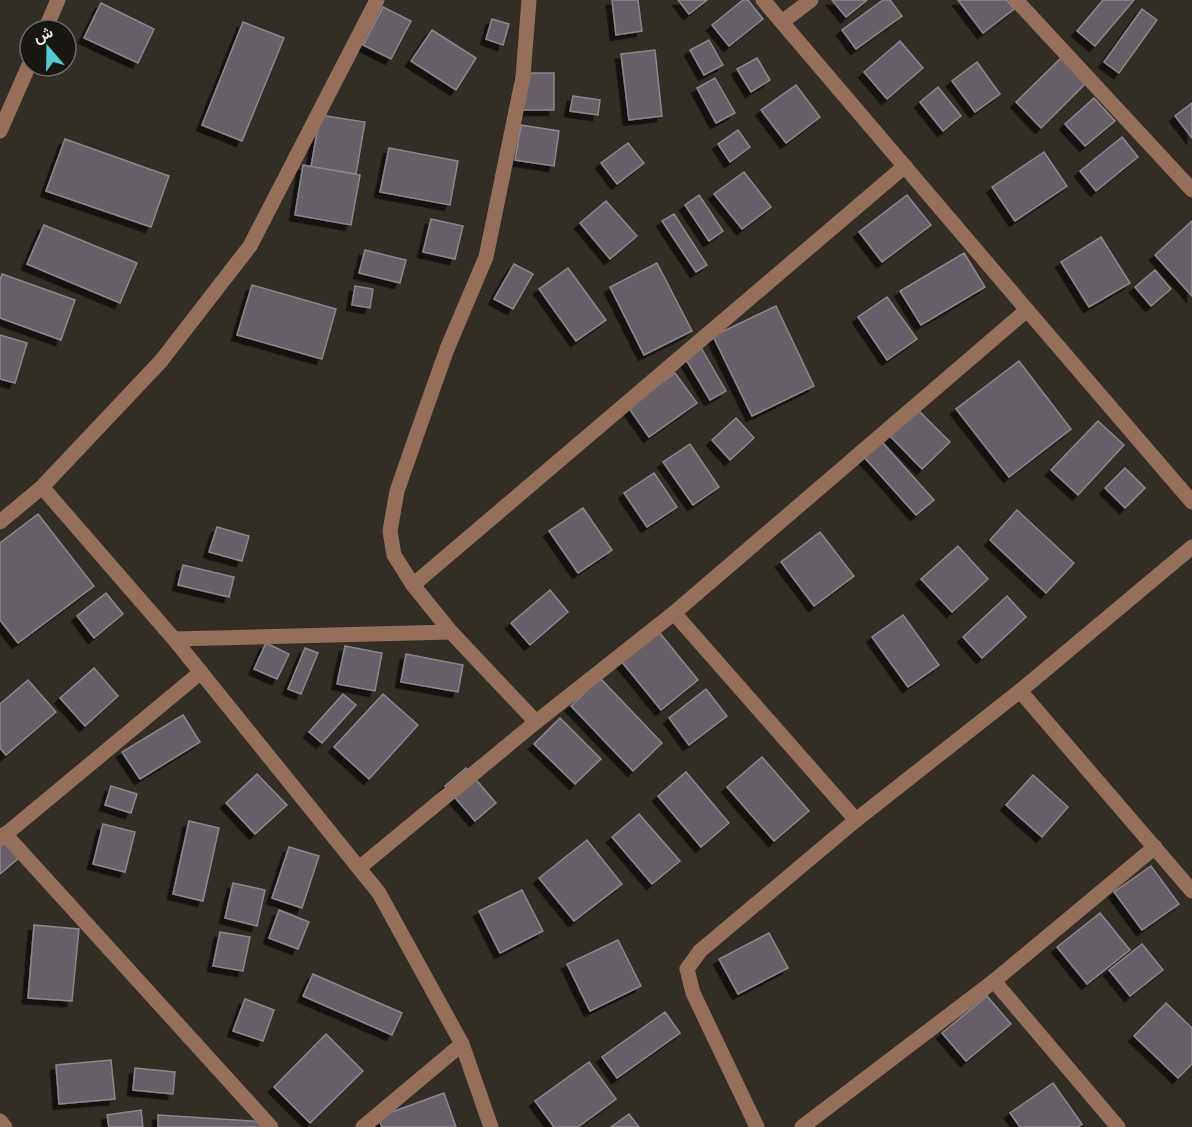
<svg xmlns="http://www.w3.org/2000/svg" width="1192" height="1127" font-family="Raleway,Vazirmatn,sans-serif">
	<defs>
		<filter id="shadow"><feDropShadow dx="-5.5" dy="5.5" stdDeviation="0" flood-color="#0009"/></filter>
	</defs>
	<rect width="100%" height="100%" fill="#322d25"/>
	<g fill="#676068" stroke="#8d868e" stroke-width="1.5" filter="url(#shadow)">
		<path d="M612,0H638L642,31L616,35Z"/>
		<path d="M678,0H707L689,14Z"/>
		<path d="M743,0H748L763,19L729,46L712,25Z"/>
		<path d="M832,0H867L846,17Z"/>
		<path d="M883,0H890L902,16L856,49L842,30Z"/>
		<path d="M958,0H1007L1014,9L983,33Z"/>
		<path d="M1103,0H1134L1095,46L1077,31Z"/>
		<path d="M101,3L154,29L138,63L84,38Z"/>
		<path d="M383,7L411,21L391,59L363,45Z"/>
		<path d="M1142,9L1157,20L1119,73L1104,62Z"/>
		<path d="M492,19L509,24L503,45L486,39Z"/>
		<path d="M243,22L284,38L242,141L202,125Z"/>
		<path d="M432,30L476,58L456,90L411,61Z"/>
		<path d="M709,40L723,65L704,75L690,50Z"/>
		<path d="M900,41L923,68L887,99L864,72Z"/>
		<path d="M655,50L662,116L629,120L621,54Z"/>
		<path d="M1062,57L1087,82L1041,128L1016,102Z"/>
		<path d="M757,58L770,80L751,92L737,69Z"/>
		<path d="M977,62L1000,94L975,112L952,81Z"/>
		<path d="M520,73H554V110H519Z"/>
		<path d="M715,78L735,113L716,123L697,88Z"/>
		<path d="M796,85L820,117L786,143L761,110Z"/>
		<path d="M938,87L961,116L943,131L920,102Z"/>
		<path d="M573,96L600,100L598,115L570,111Z"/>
		<path d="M1094,98L1115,121L1085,146L1065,124Z"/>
		<path d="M1192,103V138L1175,116Z"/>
		<path d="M320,115L365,122L356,174L311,167Z"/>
		<path d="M521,125L559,131L554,166L515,160Z"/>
		<path d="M738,130L750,147L730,162L718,144Z"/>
		<path d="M1122,137L1138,157L1096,191L1080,171Z"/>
		<path d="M65,139L169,176L151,227L46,191Z"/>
		<path d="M628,143L644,163L617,184L601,163Z"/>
		<path d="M389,148L458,161L450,205L380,192Z"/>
		<path d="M1044,152L1067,186L1015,221L992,187Z"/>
		<path d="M303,165L360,175L351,225L295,215Z"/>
		<path d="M744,172L771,207L742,229L714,194Z"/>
		<path d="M699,195L723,231L709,241L685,205Z"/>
		<path d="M907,195L931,225L882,262L859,232Z"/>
		<path d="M606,201L637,236L610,259L580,223Z"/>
		<path d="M674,214L707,265L696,272L662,221Z"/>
		<path d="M431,219L463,226L455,259L423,252Z"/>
		<path d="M1192,221V296L1155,255Z"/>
		<path d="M44,225L137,263L120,303L27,264Z"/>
		<path d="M1101,237L1130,283L1089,307L1061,262Z"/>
		<path d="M365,250L406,260L400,283L359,273Z"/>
		<path d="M964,253L985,287L921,325L900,291Z"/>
		<path d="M657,263L692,331L644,355L610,287Z"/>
		<path d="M514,264L533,274L513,309L494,299Z"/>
		<path d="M568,268L606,320L576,341L539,289Z"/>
		<path d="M1155,270L1171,289L1151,306L1135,287Z"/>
		<path d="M2,274L75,300L61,340L0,318V280Z"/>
		<path d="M252,285L336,309L322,359L237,335Z"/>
		<path d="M355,286L373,289L370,308L352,305Z"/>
		<path d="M887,297L917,339L887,360L858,317Z"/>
		<path d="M776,306L814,386L752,416L713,336Z"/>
		<path d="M0,335L27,343L15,383L0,379Z"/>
		<path d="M699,344L726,391L710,400L682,353Z"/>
		<path d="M1019,361L1071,429L1009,477L956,409Z"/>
		<path d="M675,373L697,403L649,437L628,407Z"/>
		<path d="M917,409L950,442L922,469L889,435Z"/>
		<path d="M736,418L754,438L730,460L712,440Z"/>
		<path d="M1098,421L1124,445L1078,495L1051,470Z"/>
		<path d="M874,433L934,500L916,515L856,448Z"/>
		<path d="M690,444L719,487L693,505L663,462Z"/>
		<path d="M1125,468L1145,488L1125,508L1105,488Z"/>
		<path d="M654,473L677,507L647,527L624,493Z"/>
		<path d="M583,508L612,550L578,573L549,531Z"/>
		<path d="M1017,510L1074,563L1046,593L990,540Z"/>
		<path d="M38,514L94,586L18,643L0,620V543Z"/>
		<path d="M217,527L249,536L242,561L209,552Z"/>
		<path d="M820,532L854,576L814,606L781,562Z"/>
		<path d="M958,546L988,579L952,612L921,579Z"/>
		<path d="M183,565L234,577L229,597L178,585Z"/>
		<path d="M550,590L568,612L530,645L511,623Z"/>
		<path d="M106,593L123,614L94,638L77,616Z"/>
		<path d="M1007,596L1026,617L982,658L963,637Z"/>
		<path d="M903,615L939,665L908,687L872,637Z"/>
		<path d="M659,632L698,680L661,710L622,662Z"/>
		<path d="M266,643L289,654L277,679L254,669Z"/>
		<path d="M345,646L382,653L375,691L337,684Z"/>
		<path d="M305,648L318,653L301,694L288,689Z"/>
		<path d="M406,654L463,665L458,692L401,682Z"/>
		<path d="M94,668L118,696L85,726L60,698Z"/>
		<path d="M600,678L662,743L633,771L571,706Z"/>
		<path d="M28,680L56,712L6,755L0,748V704Z"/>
		<path d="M706,689L727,716L689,745L669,718Z"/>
		<path d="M343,694L356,705L322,743L309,732Z"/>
		<path d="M383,694L418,725L369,779L334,747Z"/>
		<path d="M183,715L200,742L140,779L122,752Z"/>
		<path d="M560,718L601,759L575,784L534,744Z"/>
		<path d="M762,757L809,811L774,841L727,787Z"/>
		<path d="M466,768L496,803L475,821L445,786Z"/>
		<path d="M686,772L729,823L701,847L658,796Z"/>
		<path d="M257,774L287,805L255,834L226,803Z"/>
		<path d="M1033,775L1068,807L1042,837L1006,805Z"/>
		<path d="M111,786L137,794L131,813L105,805Z"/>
		<path d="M639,814L680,861L652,884L612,837Z"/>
		<path d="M189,821L219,828L203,901L173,894Z"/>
		<path d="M103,824L135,832L125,872L93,864Z"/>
		<path d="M0,834L20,857L0,874Z"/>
		<path d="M587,840L622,884L574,921L539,878Z"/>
		<path d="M289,847L319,856L302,908L272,898Z"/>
		<path d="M1151,866L1179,904L1142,930L1114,892Z"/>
		<path d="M233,883L265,890L257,926L225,918Z"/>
		<path d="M522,890L543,931L500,953L479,911Z"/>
		<path d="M279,910L309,922L298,949L269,938Z"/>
		<path d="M1100,913L1130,950L1087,984L1057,947Z"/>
		<path d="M34,925L79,929L72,1001L28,998Z"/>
		<path d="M220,932L250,937L243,971L213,966Z"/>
		<path d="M769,933L788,968L738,994L719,959Z"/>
		<path d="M618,940L641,986L590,1011L567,964Z"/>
		<path d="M1142,944L1163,970L1130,996L1109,970Z"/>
		<path d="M313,974L402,1013L392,1035L303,996Z"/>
		<path d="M987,996L1011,1024L966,1061L942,1033Z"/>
		<path d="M245,999L274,1010L263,1041L233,1031Z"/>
		<path d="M1166,1003L1192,1028V1064L1178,1078L1134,1036Z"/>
		<path d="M665,1012L680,1033L617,1078L602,1057Z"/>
		<path d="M326,1034L363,1071L310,1123L274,1087Z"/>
		<path d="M111,1060L115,1099L59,1104L56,1065Z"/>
		<path d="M589,1062L616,1099L578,1127H554L535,1101Z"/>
		<path d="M135,1068L175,1072L173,1094L133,1090Z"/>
		<path d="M1053,1083L1082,1124L1078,1127H1020L1010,1113Z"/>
		<path d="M444,1093L456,1127H382L378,1117Z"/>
		<path d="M141,1110L143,1127H109L107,1115Z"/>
		<path d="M629,1114L639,1127H611Z"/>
		<path d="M158,1115L268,1122L267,1127H158Z"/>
	</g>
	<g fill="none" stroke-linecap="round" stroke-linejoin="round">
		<g stroke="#966f5b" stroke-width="15">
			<path d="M763,0L1027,310L1192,502"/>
			<path d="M1016,0L1192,190"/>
			<path d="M782,22L811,0"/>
			<path d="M45,30L58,0"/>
			<path d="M0,131L30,63"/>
			<path d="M42,487L174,639L379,893L462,1044L491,1127"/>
			<path d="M0,522L42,487L161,361L250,246L377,0"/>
			<path d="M413,585L905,166"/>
			<path d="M674,613L856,820"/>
			<path d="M451,632L413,585L394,555L390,531L397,491L419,428L447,349L486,257L523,77L529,0"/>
			<path d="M174,639L451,632L536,722"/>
			<path d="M1020,691L1192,891"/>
			<path d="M5,834L271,1127"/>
			<path d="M0,839L201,672"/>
			<path d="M359,868L536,722L674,613L1027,310"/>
			<path d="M994,981L1118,1127"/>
			<path d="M0,1121L5,1127"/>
			<path d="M363,1127L462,1044"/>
			<path d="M757,1127L693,993L687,969L700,951L856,820L1020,691L1192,547"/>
			<path d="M802,1127L994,981L1155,847"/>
		</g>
	</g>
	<g transform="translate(48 48) rotate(340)"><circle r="28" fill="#181612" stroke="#6c6965" stroke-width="1.5"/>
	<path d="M0-4.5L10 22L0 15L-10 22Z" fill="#51ccd4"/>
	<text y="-9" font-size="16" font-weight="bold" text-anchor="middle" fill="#e9e6e1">ش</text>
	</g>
</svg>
